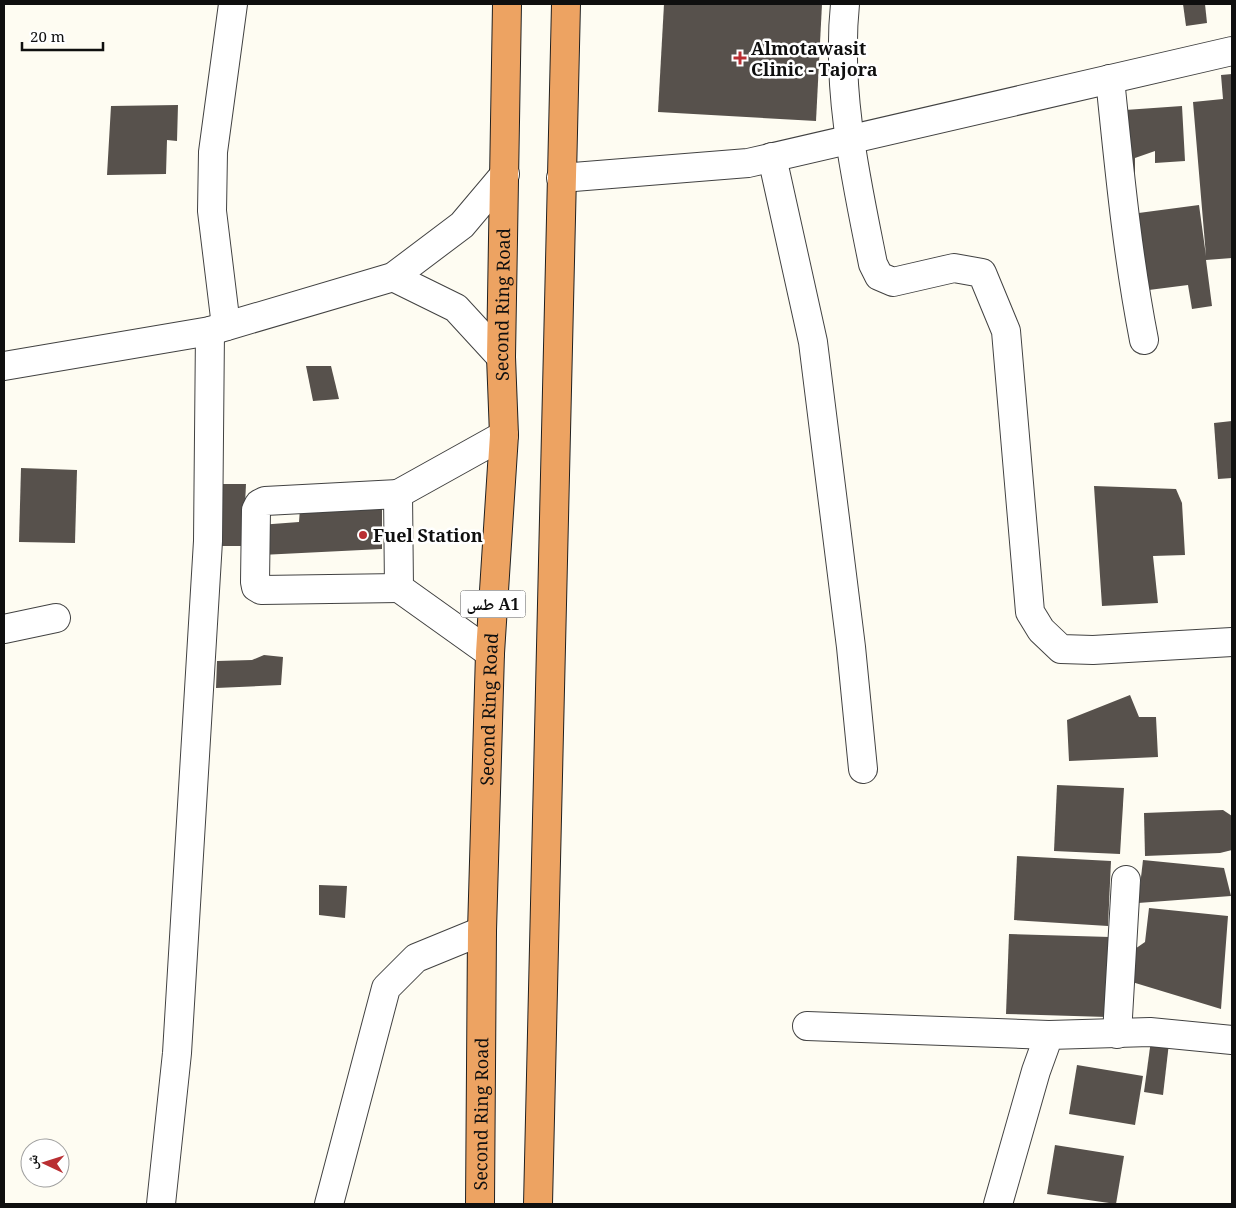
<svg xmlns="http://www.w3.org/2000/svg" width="1236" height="1208" font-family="'Noto Serif','Noto Naskh Arabic',serif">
	<rect width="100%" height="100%" fill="#fefcf2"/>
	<g fill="#57514c">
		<path d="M664,4H822L816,121L658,112Z"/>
		<path d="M1183,4H1205L1207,23L1186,26Z"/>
		<path d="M1232,74V258L1206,260L1212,306L1192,309L1188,285L1141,291L1131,214L1199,205L1206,256L1193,102L1223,99L1221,75Z"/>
		<path d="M178,105L177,141L167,140L166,174L107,175L111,106Z"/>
		<path d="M1182,106L1185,161L1155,163V151L1135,158V173L1128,170L1125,110Z"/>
		<path d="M306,366H331L339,399L313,401Z"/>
		<path d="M1232,421V478L1218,479L1214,423Z"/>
		<path d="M21,468L77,470L75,543L19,542Z"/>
		<path d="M223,484H246L243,546H221Z"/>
		<path d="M1094,486L1176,489L1182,503L1185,555L1153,556L1158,603L1102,606Z"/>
		<path d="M382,507V549L261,555L259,525L299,522L300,508Z"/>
		<path d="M264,655L283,657L281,685L216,688L217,661L252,660Z"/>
		<path d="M1130,695L1139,717H1156L1158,757L1069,761L1067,720Z"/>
		<path d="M1057,785L1124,788L1120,854L1054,851Z"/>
		<path d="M1223,810L1232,816V850L1220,853L1145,856L1144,813Z"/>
		<path d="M1017,856L1111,861L1108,926L1014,920Z"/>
		<path d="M1143,860L1224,868L1231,896L1138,903Z"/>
		<path d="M319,885L347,886L345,918L319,915Z"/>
		<path d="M1149,908L1228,916L1221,1009L1132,982V951L1145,942Z"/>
		<path d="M1009,934L1110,937L1107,1017L1006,1014Z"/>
		<path d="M1151,1040L1169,1043L1163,1095L1144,1092Z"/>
		<path d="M1077,1065L1143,1076L1135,1125L1069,1114Z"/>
		<path d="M1055,1145L1124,1156L1116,1204L1047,1194Z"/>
	</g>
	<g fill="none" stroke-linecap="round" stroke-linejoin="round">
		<g stroke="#424242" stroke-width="30">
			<g id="minor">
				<path d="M845,4C836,91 856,179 873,264L879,276L893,282L954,268L982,273L1006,331L1030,612L1041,630L1061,649L1093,650L1232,642"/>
				<path d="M1110,79C1119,166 1127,253 1144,340"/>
				<path d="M772,157L813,342L851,647L863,769"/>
				<path d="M561,178L748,163L1232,51"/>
				<path d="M393,277L456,308L501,357"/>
				<path d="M226,326L212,211L213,152L233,4"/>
				<path d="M4,366L210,331L393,277L462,225L505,174"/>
				<path d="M398,494L265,501L259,504L256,510L255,582L256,587L261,590L399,588"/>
				<path d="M4,629L56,618"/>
				<path d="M490,653L399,588L398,494L504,435"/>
				<path d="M807,1026L1049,1035"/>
				<path d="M1117,1034L1126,880"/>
				<path d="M161,1204L177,1053L208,541L210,331"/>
				<path d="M329,1204L386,988L416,958L482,931"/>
				<path d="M998,1204L1036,1071L1049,1035L1150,1032L1232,1040"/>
			</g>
		</g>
		<g stroke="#202020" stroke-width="30">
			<g id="highway">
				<path id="s1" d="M480,1204L482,931L490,653L504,435L501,357L507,4"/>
				<path d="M538,1204L566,4"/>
			</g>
		</g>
		<use href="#minor" stroke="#fff" stroke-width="28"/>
		<use href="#highway" stroke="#eda362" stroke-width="28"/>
	</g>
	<g fill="#b92e32" stroke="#fff" stroke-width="2">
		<path d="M737.5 50.5h5v5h5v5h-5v5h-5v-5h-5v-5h5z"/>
		<circle cx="363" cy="535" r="5"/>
	</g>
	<g text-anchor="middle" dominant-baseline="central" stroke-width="5" stroke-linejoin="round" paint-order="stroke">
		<rect fill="#fff" stroke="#575757" stroke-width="1" x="460.5" y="590.5" width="65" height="27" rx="4"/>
		<g font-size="16" font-weight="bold" fill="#0f0f0f">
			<text x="493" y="604">طس A1</text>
		</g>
		<g font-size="18" font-weight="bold" fill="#0f0f0f" stroke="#fff" text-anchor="start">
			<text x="751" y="48">Almotawasit<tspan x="751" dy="21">Clinic - Tajora</tspan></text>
			<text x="373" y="535">Fuel Station</text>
		</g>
		<g font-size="18" fill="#0f0f0f" stroke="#fff">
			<text stroke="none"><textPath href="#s1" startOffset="900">Second Ring Road</textPath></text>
			<text stroke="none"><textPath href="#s1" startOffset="495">Second Ring Road</textPath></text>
			<text stroke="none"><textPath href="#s1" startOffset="90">Second Ring Road</textPath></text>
		</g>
	</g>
	<rect width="1236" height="1208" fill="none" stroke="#0f0f0f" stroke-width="10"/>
	<g transform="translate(45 1163) rotate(274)"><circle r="24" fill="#ffffff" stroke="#9f9f9f"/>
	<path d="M0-4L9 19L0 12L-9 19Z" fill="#b92e32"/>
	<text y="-8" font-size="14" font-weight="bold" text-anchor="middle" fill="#0f0f0f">ش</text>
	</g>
	<path d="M22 42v8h81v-8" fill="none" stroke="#0f0f0f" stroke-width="2.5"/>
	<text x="30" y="42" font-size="15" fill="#0f0f0f" stroke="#ffffff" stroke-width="4" paint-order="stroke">20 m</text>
</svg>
